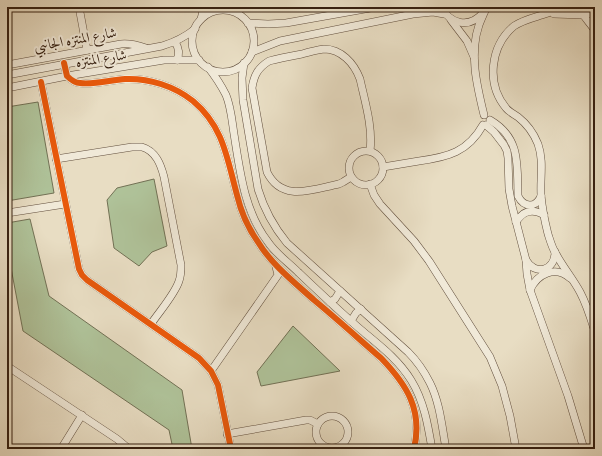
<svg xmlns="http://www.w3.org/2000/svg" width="602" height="456" font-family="'EB Garamond',Amiri,serif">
	<rect width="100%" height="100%" fill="#e8ddc3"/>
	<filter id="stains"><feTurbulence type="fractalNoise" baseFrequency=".005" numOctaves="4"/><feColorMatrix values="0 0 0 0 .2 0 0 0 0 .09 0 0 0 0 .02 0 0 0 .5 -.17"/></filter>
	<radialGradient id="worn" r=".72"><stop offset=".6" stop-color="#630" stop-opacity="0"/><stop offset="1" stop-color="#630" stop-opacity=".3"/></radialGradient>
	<g fill="#afc299" stroke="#727155">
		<path d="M38,102L54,193L7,201V107Z"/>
		<path d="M154,179L167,246L152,252L139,266L114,248L107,200L117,188Z"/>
		<path d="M30,219L49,296L182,390L192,449H173L169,430L23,331L7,247V223Z"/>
		<path d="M293,326L340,371L261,386L257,372Z"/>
	</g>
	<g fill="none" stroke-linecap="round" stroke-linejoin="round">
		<g stroke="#624f3e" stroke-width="8">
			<g id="minor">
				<path d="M79,7L87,50"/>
				<path d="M441,7C450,24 469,29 483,13"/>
				<path d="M568,7C559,9 551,12 542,15C532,18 523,20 514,26C490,46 486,84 506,108C509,112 514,114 518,117C527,124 534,134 538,144C544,161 540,178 541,195C542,208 545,222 548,234C550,240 552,248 556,254C563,267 573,279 580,292C587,305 591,319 595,332"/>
				<path d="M581,7C581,16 591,23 595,31"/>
				<circle cx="223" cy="41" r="31"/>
				<path d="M554,14L583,15L595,12"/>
				<path d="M201,19L204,7"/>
				<path d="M451,20L467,41L474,57"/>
				<path d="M248,23L268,24L286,23L376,7"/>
				<path d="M175,42C179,48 180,53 177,60"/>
				<path d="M252,52L280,41L413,14L433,12L444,14"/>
				<path d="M64,63L67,76C71,80 75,83 80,83C93,85 111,80 125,79C149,78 174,86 193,101C224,127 227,159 237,195C241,212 248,228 258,242C272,265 294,282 314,300C337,319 359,339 381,358C407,385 423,410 414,449"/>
				<path d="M244,63L242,78L243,100L258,189C264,209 273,226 287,243L408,352C417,361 424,371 430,383C440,403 442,427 446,449"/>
				<path d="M7,65L121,44C130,43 137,45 146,48"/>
				<path d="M208,67C215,76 221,85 226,95C231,107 232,121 234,134C240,171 244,211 268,242C276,254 288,262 298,272C318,291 339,311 360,329C379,345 398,359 411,380C424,401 428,425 432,449"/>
				<path d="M7,75L162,46C175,42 184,38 195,29"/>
				<path d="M41,82L79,269L82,275L87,280L199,358L211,371L218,385L231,449"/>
				<path d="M7,88L67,76L164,60H199"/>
				<path d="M484,115C477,86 469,54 479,25C481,20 483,15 485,11"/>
				<path d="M490,120C521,138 517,165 518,196C524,208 536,208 541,196"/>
				<path d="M486,125L494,132L504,145L507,151L508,158L509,189L512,206L526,260L527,274L530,290L568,396L584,449"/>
				<circle cx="366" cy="168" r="17"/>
				<path d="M56,159L132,147C135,147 139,147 142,147C156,151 161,165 164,177L181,265C181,271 181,276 179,281C175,294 159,312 151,324"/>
				<path d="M383,167C395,165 407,163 419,161C448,157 468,152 483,125"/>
				<path d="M351,177L343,182L339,184C313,189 282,203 267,172L252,88C254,75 258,68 269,61C280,58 291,56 302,54C309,52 317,50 324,49C341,49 354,63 360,79C365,102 373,127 370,151"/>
				<path d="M370,184L374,195L380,204L414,241L429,261L490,357L502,386L510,416L516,449"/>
				<path d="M7,213L65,204"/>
				<path d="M516,222C523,211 532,208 544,215"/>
				<path d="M526,260C535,276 555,271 555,252"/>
				<path d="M530,290C537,274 555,265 570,278"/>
				<path d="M330,302L335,299L340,291"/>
				<path d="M351,321L356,313L361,309"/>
				<path d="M7,366L117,439L129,449"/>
				<path d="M211,371L278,275L276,267"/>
				<circle cx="332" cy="432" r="16"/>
				<path d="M227,434L306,420H310L318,424"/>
				<path d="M61,449L82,415"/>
			</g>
		</g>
		<use href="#minor" stroke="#f0e9d8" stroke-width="7"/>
		<g stroke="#f0e9d8" stroke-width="8">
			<g id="cycleway">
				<path d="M64,63L67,76C71,80 75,83 80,83C93,85 111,80 125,79C149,78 174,86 193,101C224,127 227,159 237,195C241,212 248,228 258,242C272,265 294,282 314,300C337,319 359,339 381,358C407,385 423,410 414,449"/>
				<path d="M41,82L79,269L82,275L87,280L199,358L211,371L218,385L231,449"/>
			</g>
		</g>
		<use href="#cycleway" stroke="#e8590c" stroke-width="6"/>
	</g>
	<g text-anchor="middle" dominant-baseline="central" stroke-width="4" stroke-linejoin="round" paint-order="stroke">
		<g font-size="14" fill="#362011" stroke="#f0e9d8">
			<text transform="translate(75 39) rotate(-10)">شارع المنتزه الجانبي</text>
			<text transform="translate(101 58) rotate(-9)">شارع المنتزه</text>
		</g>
	</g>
	<rect width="602" height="456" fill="none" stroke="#e8ddc3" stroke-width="24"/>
	<rect x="8" y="8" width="586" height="440" fill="none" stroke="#362011" stroke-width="2"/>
	<rect x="12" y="12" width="578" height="432" fill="none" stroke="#362011"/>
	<rect width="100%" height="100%" filter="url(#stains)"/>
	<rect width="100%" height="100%" fill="url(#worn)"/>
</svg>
